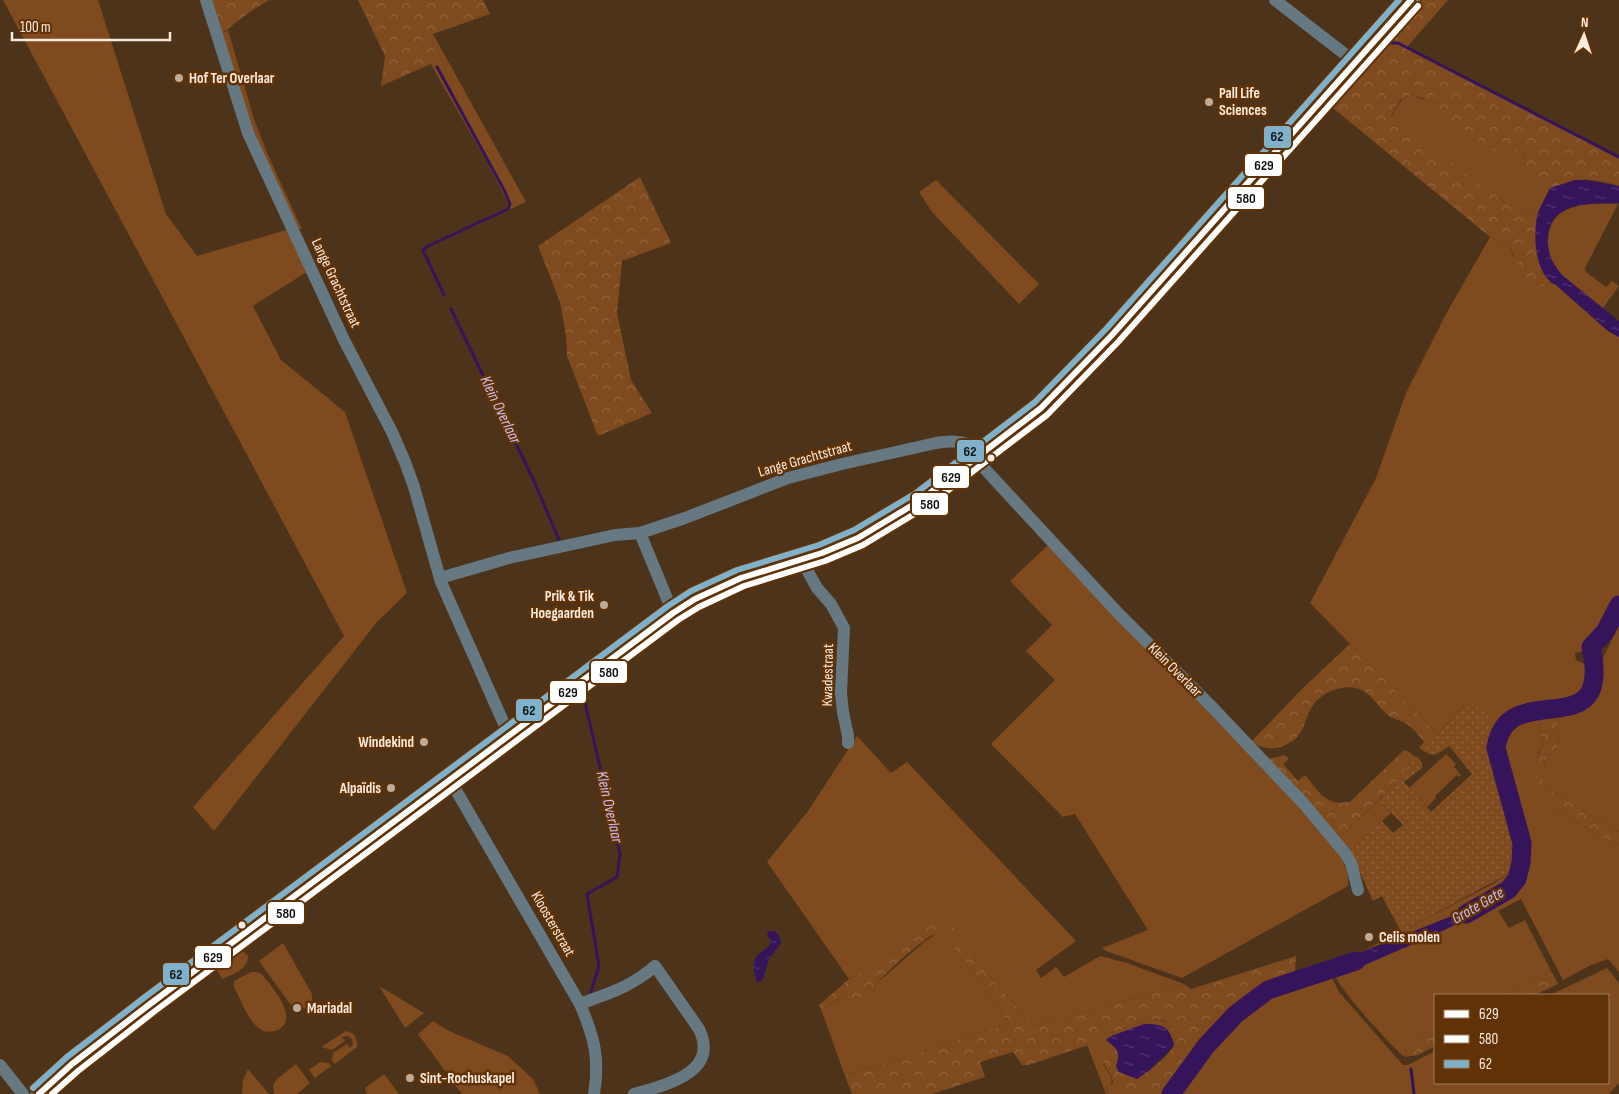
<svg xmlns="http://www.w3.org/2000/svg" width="1619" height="1094" font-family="'Sofia Sans Condensed',sans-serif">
	<defs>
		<pattern id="forest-crowns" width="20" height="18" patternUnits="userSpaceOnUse" patternTransform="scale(1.25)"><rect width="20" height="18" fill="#7f4a1d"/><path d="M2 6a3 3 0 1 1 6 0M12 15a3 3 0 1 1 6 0" fill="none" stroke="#92643e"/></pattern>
		<pattern id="park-dots" width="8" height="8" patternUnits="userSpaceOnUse" patternTransform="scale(1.25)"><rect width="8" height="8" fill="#7f4a1d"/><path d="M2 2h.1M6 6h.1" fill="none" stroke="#92643e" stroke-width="1.8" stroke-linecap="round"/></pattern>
		<pattern id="water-ripples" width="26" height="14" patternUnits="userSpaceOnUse" patternTransform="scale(1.25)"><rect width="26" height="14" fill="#36145c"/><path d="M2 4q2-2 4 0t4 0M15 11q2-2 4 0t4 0" fill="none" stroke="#543673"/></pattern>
	</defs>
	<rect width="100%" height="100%" fill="#4c331a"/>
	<g fill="#7f4a1d">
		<path d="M3,0H98L166,214L197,256L290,229L310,270L253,306L281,360L345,412L407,593L377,622L214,831L193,807L344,636Z"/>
		<path d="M228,30L254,119L268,155L302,229H298L248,122L221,34Z"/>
		<path d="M433,34L526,202L511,209L487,162L433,68L440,63L429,40Z"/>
		<path d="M1411,95L1527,138C1524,154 1521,167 1533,179C1539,185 1542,187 1550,188L1537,216L1508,204L1391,117L1402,99Z"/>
		<path d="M936,180L1039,284L1019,304L932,212L919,192Z"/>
		<path d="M1618,204L1585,268L1586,272L1606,287L1612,281L1619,286L1603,308C1587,296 1567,284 1556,268C1550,259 1548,249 1548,239C1550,202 1590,203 1618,204Z"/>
		<path d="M1490,237L1509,245L1513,256L1540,287L1551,283L1556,285L1608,331L1619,337V598L1600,631L1584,651L1575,653L1576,660L1587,665C1594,677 1583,691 1575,700C1547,707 1510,699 1496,731C1494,738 1491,743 1491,750L1518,849C1517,859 1516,871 1511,879C1494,907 1394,937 1361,952L1489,886L1508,874L1512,852L1510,836L1484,740L1468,701L1438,734L1310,603L1376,478L1406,393L1447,312Z"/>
		<path d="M1048,545L1315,823C1329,841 1351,862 1348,886L1182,978L1106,951L1102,948L1148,930L1075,814L1063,817L991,744L1055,680L1026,651L1052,625L1010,581Z"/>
		<path d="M1619,625V832L1553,792L1543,780L1545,762L1559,744L1556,714H1575L1589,703L1594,694L1604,656Z"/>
		<path d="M1540,714L1541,735L1544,741L1538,753V798L1619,848V972L1608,959L1589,966L1563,980L1521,899L1498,911L1509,928L1525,920L1551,971L1503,995H1435V1029L1408,1042L1405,1057C1392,1048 1336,985 1333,972L1346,967L1351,968V970L1436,934L1494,906L1516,890L1520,883L1526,860L1527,849L1525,834L1499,745C1504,725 1520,718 1540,714Z"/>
		<path d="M857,736L891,773L907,762L1076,941L1036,970L1041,978L1056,967L1064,977L1100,956L1127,963L1184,984L1035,1026L994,981L945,917L849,979L767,862L808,811Z"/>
		<path d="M1446,754L1456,764L1454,767L1461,775L1459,777L1457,775L1435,796L1436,798L1427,807L1409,788Z"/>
		<path d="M1379,800L1391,813L1350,851L1338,839Z"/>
		<path d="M936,934H943L1010,1023L845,1076L822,1012C841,992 846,1000 871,999L877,983L924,942Z"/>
		<path d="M283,943L312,994C314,1008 305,1010 293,1008L259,961Z"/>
		<path d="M243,951L248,956C248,970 233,974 222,979L217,970Z"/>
		<path d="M1607,968L1619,983V1083L1609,1094H1177C1204,1056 1233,1013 1276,992C1291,985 1309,982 1325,978L1330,974L1339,992L1403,1065H1408L1435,1051V1083H1608V995H1550Z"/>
		<path d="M251,972H256L262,974C270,985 301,1018 278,1030C273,1032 265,1033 260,1029C249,1023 240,998 234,987V981Z"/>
		<path d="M379,986L424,1013L405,1028Z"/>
		<path d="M1151,1019C1169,1020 1171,1025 1176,1040L1174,1046L1173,1039L1109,1037L1102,1044C1102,1049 1101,1056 1102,1060C1104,1070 1115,1075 1111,1086L1106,1087L1109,1094H1106L1087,1045L1107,1034Z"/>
		<path d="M433,1021L449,1031L508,1056L533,1079L540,1094H462L418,1034Z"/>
		<path d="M346,1031L354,1034L357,1042V1047L335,1064L332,1061L333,1053L347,1044L350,1048L353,1044L352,1039L348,1036L342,1037L345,1041L332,1050L321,1047Z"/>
		<path d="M320,1062L329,1063L331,1066L315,1078L309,1070Z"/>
		<path d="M296,1064L310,1083L297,1094H274L273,1085L277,1079Z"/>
		<path d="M248,1069L269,1094H242L243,1080Z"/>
		<path d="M383,1075H385L399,1094H367L365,1088Z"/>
	</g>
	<g fill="url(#forest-crowns)">
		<path d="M211,0H269L251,11L221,34Z"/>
		<path d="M358,0H483L490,14L433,34L429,40L441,63L433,68L431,64L381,86L385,56Z"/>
		<path d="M1422,0H1448L1407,47L1619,159V186C1606,182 1591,179 1577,180C1568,181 1560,186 1551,188C1548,188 1543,187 1540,186C1520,180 1524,155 1526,139L1516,152L1506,153L1492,150L1422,98L1411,95L1401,99L1391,116L1508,204L1537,216C1536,245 1533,258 1551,283L1540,287H1531L1519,268L1509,245L1490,237L1328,104Z"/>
		<path d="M640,177L671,243L622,261L617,313L631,380L652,413L598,436L567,356L566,336L560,302L538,246Z"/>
		<path d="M1350,644L1438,734L1433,740L1424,742C1419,736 1414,729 1408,725C1402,720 1394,720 1388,715C1378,707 1369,690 1356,688C1341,685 1320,693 1312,707C1306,716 1305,728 1297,737C1286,749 1264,753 1252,741L1304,687Z"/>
		<path d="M1540,714H1556L1559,744L1545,762L1543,780L1553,792L1619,832V848L1538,798C1531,779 1535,760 1544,741L1541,735Z"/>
		<path d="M1404,750L1409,752L1414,756L1397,782L1338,839L1269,759L1285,755L1289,759L1283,764L1298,781L1305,775C1320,792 1326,808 1351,801Z"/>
		<path d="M945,916L994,981L1035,1026L1184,984L1191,989L1296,956L1295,971L1275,978L1252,990L1198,1044L1161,1094H1109L1106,1087L1111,1086L1113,1082L1111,1075L1102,1061L1100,1054L1102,1044L1106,1040C1118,1049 1121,1052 1116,1066L1119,1072C1142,1080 1167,1061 1176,1041L1171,1027L1163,1020L1151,1019L1107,1034L1091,1044L1029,1065H1022L1013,1052L980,1062L985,1077L932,1094H852L845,1076L1010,1023L943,934C942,934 936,934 935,934C925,937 885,973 878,982C873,989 874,997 867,1003C843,998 840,993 822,1012L819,1005L849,979Z"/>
		<path d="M1551,971L1558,984L1535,995H1503Z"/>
		<path d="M1435,1029V1046L1418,1055L1405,1057L1408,1042Z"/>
	</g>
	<path fill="url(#park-dots)" d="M1468,701L1492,717L1484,740L1510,836L1512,852L1508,874L1401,932L1382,896L1373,901L1350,851L1382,821L1393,833L1403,825L1379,800L1397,782L1414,756C1420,759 1423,761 1422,768L1404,782L1431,812L1472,774L1449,746C1435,756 1434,758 1419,748L1424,742L1433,740Z"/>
	<g fill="url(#water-ripples)">
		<path d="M1575,180H1586L1619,186V203C1590,204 1550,200 1548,239C1547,254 1553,264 1562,275L1619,321V337L1608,331L1556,285C1535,276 1533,236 1537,217C1539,207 1546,197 1550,188Z"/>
		<path d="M1486,899L1494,906L1436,934L1351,971V968L1346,969L1345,967L1333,972L1330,965L1459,913Z"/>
		<path d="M768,931H774L779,935L781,943L769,959L762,981L757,982C755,977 755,975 754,970C753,954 759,955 770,945L771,940L767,935Z"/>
		<path d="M1321,962L1322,966H1326L1330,974L1325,978L1277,992L1275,978L1316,966Z"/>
		<path d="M1144,1024C1163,1024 1170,1026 1174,1046L1150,1070L1137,1079L1119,1072L1116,1066C1121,1052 1118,1049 1106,1040L1111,1036Z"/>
	</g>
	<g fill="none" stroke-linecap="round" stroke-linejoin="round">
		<g stroke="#36145c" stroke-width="3">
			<path d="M1388,43H1398L1619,157"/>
			<path d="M437,67L504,190L510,204L508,209L428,246L423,250L444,295"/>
			<path d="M451,309L534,481L559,540"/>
			<path d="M583,694L620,854L617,877L587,894L599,966L591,992"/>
			<path d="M1411,1069L1414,1094"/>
		</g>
		<g stroke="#36145c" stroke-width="19">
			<path d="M1466,914L1508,890L1517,879L1521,863L1522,843L1496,748C1507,674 1614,750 1591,647L1605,632L1619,605"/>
			<path d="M1171,1094L1206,1046L1236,1014L1268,990L1356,961"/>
		</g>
		<g stroke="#667982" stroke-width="12">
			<path d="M206,0L248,133L344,340L392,432L405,462L414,487L441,582L509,735"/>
			<path d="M1275,0L1355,62"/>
			<path d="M640,533L685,518L788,478L842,464L936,443C960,439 976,441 983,467L1118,613L1211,706L1304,804L1345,853L1351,863L1358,890"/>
			<path d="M801,559L817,588L831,604L844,628L841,693L843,712L848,736V743"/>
			<path d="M440,578L509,558L615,535L640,533L673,613"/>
			<path d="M450,780L580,1004C594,1037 600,1058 594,1094"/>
			<path d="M580,1004C609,993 631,987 655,966L699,1029C720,1073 665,1085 634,1094"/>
			<path d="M0,1065L23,1094"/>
		</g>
		<path stroke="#6b797e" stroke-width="18" d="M39,1094L72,1064L150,1004L673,613L695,599L741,578L822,553L858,538L921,500L1013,431L1041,408L1112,335L1411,0"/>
		<g stroke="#603206" stroke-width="10">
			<path id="bus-1" d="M39,1094L72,1064L150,1004L673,613L695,599L741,578L822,553L858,538L921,500L1041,408L1112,335L1411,0"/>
		</g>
		<g stroke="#603206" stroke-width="10">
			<path id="bus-2" d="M52,1094L78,1071L155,1011L678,620L699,607L744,586L825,561L863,545L926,507L1047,415L1119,341L1418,6"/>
		</g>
		<g stroke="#603206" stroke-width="10">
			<path id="bus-3" d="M33,1088L67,1057L145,997L668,606L691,591L737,570L819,545L854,530L916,493L1035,402L1106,329L1399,0"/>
		</g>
		<use href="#bus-1" stroke="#fff" stroke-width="6"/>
		<use href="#bus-2" stroke="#fff" stroke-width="6"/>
		<use href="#bus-3" stroke="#7fb1cb" stroke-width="6"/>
	</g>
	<g fill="#bdab9b" stroke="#603206" stroke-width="2">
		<circle cx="179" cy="78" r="5"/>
		<circle cx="1209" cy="102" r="5"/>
		<circle cx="604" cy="605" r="5"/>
		<circle cx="424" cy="742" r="5"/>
		<circle cx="391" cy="788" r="5"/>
		<circle cx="1369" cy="937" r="5"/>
		<circle cx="297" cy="1008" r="5"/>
		<circle cx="410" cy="1078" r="5"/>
	</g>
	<g fill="#faebe1" stroke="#603206" stroke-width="2">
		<circle cx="991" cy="458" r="4.5"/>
		<circle cx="242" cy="925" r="4.5"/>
	</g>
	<g text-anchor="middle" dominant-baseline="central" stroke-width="5" stroke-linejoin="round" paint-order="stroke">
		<g font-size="15" font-weight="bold" fill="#faebe1" stroke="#603206" text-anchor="start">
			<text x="189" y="78">Hof Ter Overlaar</text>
			<text x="1219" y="93">Pall Life<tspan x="1219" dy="17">Sciences</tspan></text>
			<text x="594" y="596" text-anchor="end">Prik &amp; Tik<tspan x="594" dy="17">Hoegaarden</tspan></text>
			<text x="414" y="742" text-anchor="end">Windekind</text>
			<text x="381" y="788" text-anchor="end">Alpaïdis</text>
			<text x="1379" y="937">Celis molen</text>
			<text x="307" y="1008">Mariadal</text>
			<text x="420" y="1078">Sint-Rochuskapel</text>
		</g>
		<g font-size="15" fill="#faebe1" stroke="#603206">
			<text transform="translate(336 283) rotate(65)">Lange Grachtstraat</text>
			<text transform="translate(805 459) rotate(-16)">Lange Grachtstraat</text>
			<text transform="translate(1175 670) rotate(45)">Klein Overlaar</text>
			<text transform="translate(828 675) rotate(-89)">Kwadestraat</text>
			<text transform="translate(553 924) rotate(60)">Kloosterstraat</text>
		</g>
		<g font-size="16" font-style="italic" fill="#cebff7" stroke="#603206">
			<text transform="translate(500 410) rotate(64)">Klein Overlaar</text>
			<text transform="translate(609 807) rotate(77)">Klein Overlaar</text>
			<text transform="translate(1478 906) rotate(-30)">Grote Gete</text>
		</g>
	</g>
	<g stroke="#603206" stroke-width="2">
		<rect x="1263" y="125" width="29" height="24" rx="5" fill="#7fb1cb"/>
		<rect x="1244" y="153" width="39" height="24" rx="5" fill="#fff"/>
		<rect x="1227" y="186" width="38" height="24" rx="5" fill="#fff"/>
		<rect x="956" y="439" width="29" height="24" rx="5" fill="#7fb1cb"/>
		<rect x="932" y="465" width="38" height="24" rx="5" fill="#fff"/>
		<rect x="911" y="492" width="38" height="24" rx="5" fill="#fff"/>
		<rect x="590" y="660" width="38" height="24" rx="5" fill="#fff"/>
		<rect x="549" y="680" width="38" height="24" rx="5" fill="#fff"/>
		<rect x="515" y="698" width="28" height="24" rx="5" fill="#7fb1cb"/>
		<rect x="267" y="901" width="38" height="24" rx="5" fill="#fff"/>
		<rect x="194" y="945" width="38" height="24" rx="5" fill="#fff"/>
		<rect x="162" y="962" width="28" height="24" rx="5" fill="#7fb1cb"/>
	</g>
	<g font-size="14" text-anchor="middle" font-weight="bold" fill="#111">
		<text x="1277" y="141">62</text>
		<text x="1264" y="170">629</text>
		<text x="1246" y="203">580</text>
		<text x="970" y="456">62</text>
		<text x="951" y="482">629</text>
		<text x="930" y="509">580</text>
		<text x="609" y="677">580</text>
		<text x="568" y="697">629</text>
		<text x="529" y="715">62</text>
		<text x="286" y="918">580</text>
		<text x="213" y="962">629</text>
		<text x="176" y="979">62</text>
	</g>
	<rect x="1434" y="994" width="175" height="90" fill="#603206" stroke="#9e7c5e"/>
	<rect x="1444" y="1010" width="25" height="8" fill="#ffffff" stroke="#9e7c5e"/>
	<text x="1479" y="1019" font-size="15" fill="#faebe1">629</text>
	<rect x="1444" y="1035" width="25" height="8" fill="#ffffff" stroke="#9e7c5e"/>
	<text x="1479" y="1044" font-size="15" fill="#faebe1">580</text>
	<rect x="1444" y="1060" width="25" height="8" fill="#7fb1cb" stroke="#9e7c5e"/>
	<text x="1479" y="1069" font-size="15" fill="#faebe1">62</text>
	<g transform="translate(1584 35) rotate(3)" stroke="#603206" stroke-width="4" paint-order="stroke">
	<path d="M0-4L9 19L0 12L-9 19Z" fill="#faebe1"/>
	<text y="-8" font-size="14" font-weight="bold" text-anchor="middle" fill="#faebe1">N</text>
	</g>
	<path d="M12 32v8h158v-8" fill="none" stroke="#faebe1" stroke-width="2.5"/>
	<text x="20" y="32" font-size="15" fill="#faebe1" stroke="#603206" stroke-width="4" paint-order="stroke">100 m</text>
</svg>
